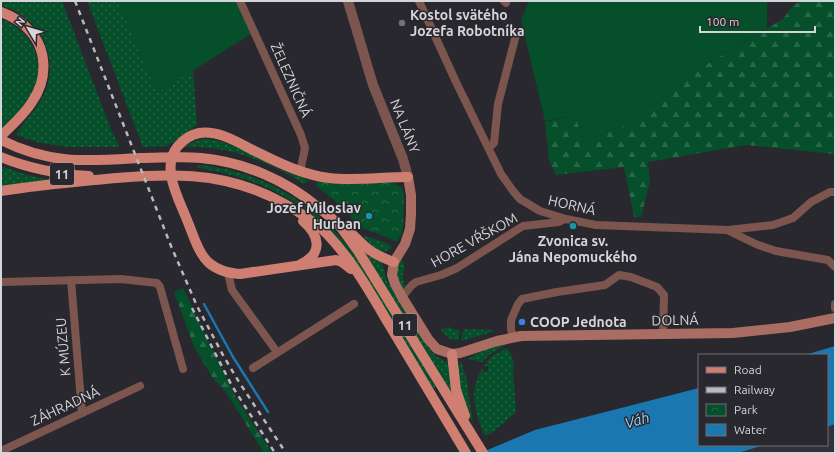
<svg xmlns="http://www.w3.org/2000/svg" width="836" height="454" font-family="Ubuntu,sans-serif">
	<defs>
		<pattern id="grass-dots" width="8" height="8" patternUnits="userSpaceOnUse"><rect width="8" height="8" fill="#054f2b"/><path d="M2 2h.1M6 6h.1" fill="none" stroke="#296749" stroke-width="1.8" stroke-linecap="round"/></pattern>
		<pattern id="forest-firs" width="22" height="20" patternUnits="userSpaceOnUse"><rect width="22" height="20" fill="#054f2b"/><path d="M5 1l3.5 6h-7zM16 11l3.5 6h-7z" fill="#296749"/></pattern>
		<pattern id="park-crowns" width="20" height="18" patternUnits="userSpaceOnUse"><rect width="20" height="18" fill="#054f2b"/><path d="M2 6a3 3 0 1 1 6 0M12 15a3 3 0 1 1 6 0" fill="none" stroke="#296749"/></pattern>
	</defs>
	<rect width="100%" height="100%" fill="#29282e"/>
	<path fill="#33303c" d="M835,424V453H738L764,445H827V427Z"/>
	<g fill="url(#grass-dots)">
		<path d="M1,1H62L112,132L120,147H68L40,143L16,135C25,120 38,108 45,92C54,73 50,45 36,28C27,17 14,10 1,5Z"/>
		<path d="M87,1H118L157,93L193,70L197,125L168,146L143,147Z"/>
		<path d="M1,19C36,32 49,68 28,100C20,111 10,120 1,130Z"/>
		<path d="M203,139C232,140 259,160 286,172C293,175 302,177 309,180V182L307,181L304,184C268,162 229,145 185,147L190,143Z"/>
		<path d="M198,165C253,169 304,197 340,237C358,257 371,280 385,302C401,330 418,357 435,385V388L432,387L323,224C284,191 249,176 198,168Z"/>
		<path d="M1,166L27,175L55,181L1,188Z"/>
		<path d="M366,236L386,243L392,248L387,251L379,252L364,237Z"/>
		<path d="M364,253L382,263L387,281L428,348L436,356L448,363L452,394Z"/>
		<path d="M401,258L405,268L402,276L406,288L403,291C398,279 393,270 401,258Z"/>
		<path d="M449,327L460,331L458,340C451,341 446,336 442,331V328L444,329Z"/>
		<path d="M466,329L490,330L496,331L461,341L463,331Z"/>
		<path d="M500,344L506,345L490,354L482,362L468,359L483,350Z"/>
		<path d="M507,348C512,355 515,361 513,370L516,411L514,414L493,432L485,436C475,414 468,390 482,369L484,372L488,371V366H484L492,356Z"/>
		<path d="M461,361L467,381L473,424C467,410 450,374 461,361Z"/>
	</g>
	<g fill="url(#forest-firs)">
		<path d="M800,1H835V154L746,145L648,162L650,181L641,217H634L624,167L556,175L549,160L545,122L575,115L584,142L630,123L702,67L783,19L792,7Z"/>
		<path d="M183,288L235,396L272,453H264L226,392L212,377L194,347L174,292Z"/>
	</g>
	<path fill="url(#park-crowns)" d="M316,181L348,184L391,182L401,187L404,194L403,227L402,233L397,242L387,237L362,228L334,200L317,187Z"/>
	<g fill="#054f2b">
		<path d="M118,1H236L251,34L157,93Z"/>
		<path d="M529,1H767V28L702,67L630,123L584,142L575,115L545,121L521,20Z"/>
	</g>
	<g fill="#1a77af">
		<path d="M835,346V424L827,427V355H805Z"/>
		<path d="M699,388V445H764L738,453H480L535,430Z"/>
	</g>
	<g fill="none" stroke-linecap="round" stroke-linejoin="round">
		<path stroke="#1a77af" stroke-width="2.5" d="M204,304L233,357L268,412"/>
		<g stroke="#7c554e" stroke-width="8">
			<path d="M240,1L301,135L305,148L300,172"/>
			<path d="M419,1L456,82L501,174L513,191L520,199L540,211L566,219L596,225L728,230L773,225L793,218L811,202L830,192H835"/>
			<path d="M504,1L506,3"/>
			<path d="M489,148L494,143L498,104L517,31"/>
			<path d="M729,231L758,245L776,251L828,260L835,267"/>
			<path d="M228,273L232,290L277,352"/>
			<path d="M71,280L82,413"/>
			<path d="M1,282L121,279L157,283L160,287L183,369"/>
			<path d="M402,297L412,285L416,282L441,275L457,268L523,226L559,222L565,219"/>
			<path d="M835,304V308"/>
			<path d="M514,337L511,330V320L518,304L522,299L557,292L605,285L619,275L631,277L657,287L664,295L663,334"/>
			<path d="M253,368L354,304"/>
			<path d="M1,451L140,386"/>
		</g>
		<path stroke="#7c554e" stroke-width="10" d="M348,1L373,85L403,159L408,177"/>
		<path stroke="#aa6d63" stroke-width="10" d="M408,177L411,195V214L410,229L405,244L394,262L392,275L395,284L402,297L428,339L437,349L452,354L460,353L497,341L521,336L733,333L790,327L835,318"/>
		<g stroke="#ce7f72" stroke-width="10">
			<path d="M1,12C11,16 20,20 27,28C48,48 48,79 32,102C24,115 12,125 1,136"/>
			<path d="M1,140C50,165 88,161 140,158C160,158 181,156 201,158C244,162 286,180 319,208C325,213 332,218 338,224C345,232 351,242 358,251L483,453"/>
			<path d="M1,157C30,169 58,174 89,176"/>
			<path d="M1,191C32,186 63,183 94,180C162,174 221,168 283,203C299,212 314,221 327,234C353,261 371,294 390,326C415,368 441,411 466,453"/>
			<path d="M351,233C367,249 372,254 394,262"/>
			<path d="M301,264C324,253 319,235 303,221"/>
			<path d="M351,269L342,262L336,260L240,274C228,273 219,271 209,263C198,253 193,234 187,220C179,199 160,167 178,146C184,139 190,135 199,133C220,129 243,146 261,154C283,165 305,175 329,178C355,181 382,177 408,177"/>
			<path d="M452,354L456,390L465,416"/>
		</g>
		<g stroke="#b9b8bc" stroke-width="2.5" stroke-dasharray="5 5" stroke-linecap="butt">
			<path d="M75,1L171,246L197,306L224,357L239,382L286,453"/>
			<path d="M192,308L232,386L275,453"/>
		</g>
	</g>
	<circle fill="#6b7280" stroke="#29282e" stroke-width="1.5" cx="402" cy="23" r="4"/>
	<g fill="#0f9aa8" stroke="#29282e" stroke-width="1.5">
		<circle cx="369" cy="216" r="4"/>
		<circle cx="573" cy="226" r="4"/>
	</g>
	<circle fill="#3f7fe0" stroke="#29282e" stroke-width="1.5" cx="522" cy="322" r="4"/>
	<g text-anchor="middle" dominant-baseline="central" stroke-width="3" stroke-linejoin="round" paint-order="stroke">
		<g fill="#29282e" stroke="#a1a0a5" stroke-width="1">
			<rect x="50" y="163" width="24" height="22" rx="3"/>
			<rect x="393" y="314" width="24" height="22" rx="3"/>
		</g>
		<g font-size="13" font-weight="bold" fill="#d5d4d8">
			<text x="62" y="174">11</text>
			<text x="405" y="325">11</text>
		</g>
		<g font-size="14" font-weight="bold" fill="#d5d4d8" stroke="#29282e" text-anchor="start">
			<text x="410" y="15">Kostol svätého<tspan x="410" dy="16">Jozefa Robotníka</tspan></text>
			<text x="361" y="208" text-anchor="end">Jozef Miloslav<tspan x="361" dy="16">Hurban</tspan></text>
			<text x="573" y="241" text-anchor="middle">Zvonica sv.<tspan x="573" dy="16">Jána Nepomuckého</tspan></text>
			<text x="530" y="322">COOP Jednota</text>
		</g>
		<g font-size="14" fill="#d5d4d8" stroke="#29282e">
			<text transform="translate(291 80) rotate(66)">ŽELEZNIČNÁ</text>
			<text transform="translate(405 126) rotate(68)">NA LÁNY</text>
			<text transform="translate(572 205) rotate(13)">HORNÁ</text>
			<text transform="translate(474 240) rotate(-29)">HORE VŔŠKOM</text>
			<text transform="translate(675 320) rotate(-1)">DOLNÁ</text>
			<text transform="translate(63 347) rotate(-95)">K MÚZEU</text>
			<text transform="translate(65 406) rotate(-25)">ZÁHRADNÁ</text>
		</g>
		<g font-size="15" font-style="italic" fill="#95d1ff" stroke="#29282e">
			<text transform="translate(637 420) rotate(-16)">Váh</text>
		</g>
	</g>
	<rect width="836" height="454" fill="none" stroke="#d5d4d8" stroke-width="4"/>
	<rect x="698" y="354" width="130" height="92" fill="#29282e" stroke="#6e6d72"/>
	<rect x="706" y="367" width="20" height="6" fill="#ce7f72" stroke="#6e6d72"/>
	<text x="734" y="374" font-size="12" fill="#d5d4d8">Road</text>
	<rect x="706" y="387" width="20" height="6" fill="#b9b8bc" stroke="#6e6d72"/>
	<text x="734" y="394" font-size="12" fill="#d5d4d8">Railway</text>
	<rect x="706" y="404" width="20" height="12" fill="url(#park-crowns)" stroke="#6e6d72"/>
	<text x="734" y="414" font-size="12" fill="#d5d4d8">Park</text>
	<rect x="706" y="424" width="20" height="12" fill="#1a77af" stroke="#6e6d72"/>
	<text x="734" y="434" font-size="12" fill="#d5d4d8">Water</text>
	<g transform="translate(28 28) rotate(308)" stroke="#29282e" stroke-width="3" paint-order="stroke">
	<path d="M0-3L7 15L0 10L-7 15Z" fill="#d5d4d8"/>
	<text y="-6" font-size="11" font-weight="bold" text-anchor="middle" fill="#d5d4d8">N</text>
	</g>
	<path d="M700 26v6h115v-6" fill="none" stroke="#d5d4d8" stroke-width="2"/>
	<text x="706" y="26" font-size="12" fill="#d5d4d8" stroke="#29282e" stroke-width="3" paint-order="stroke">100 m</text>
</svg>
